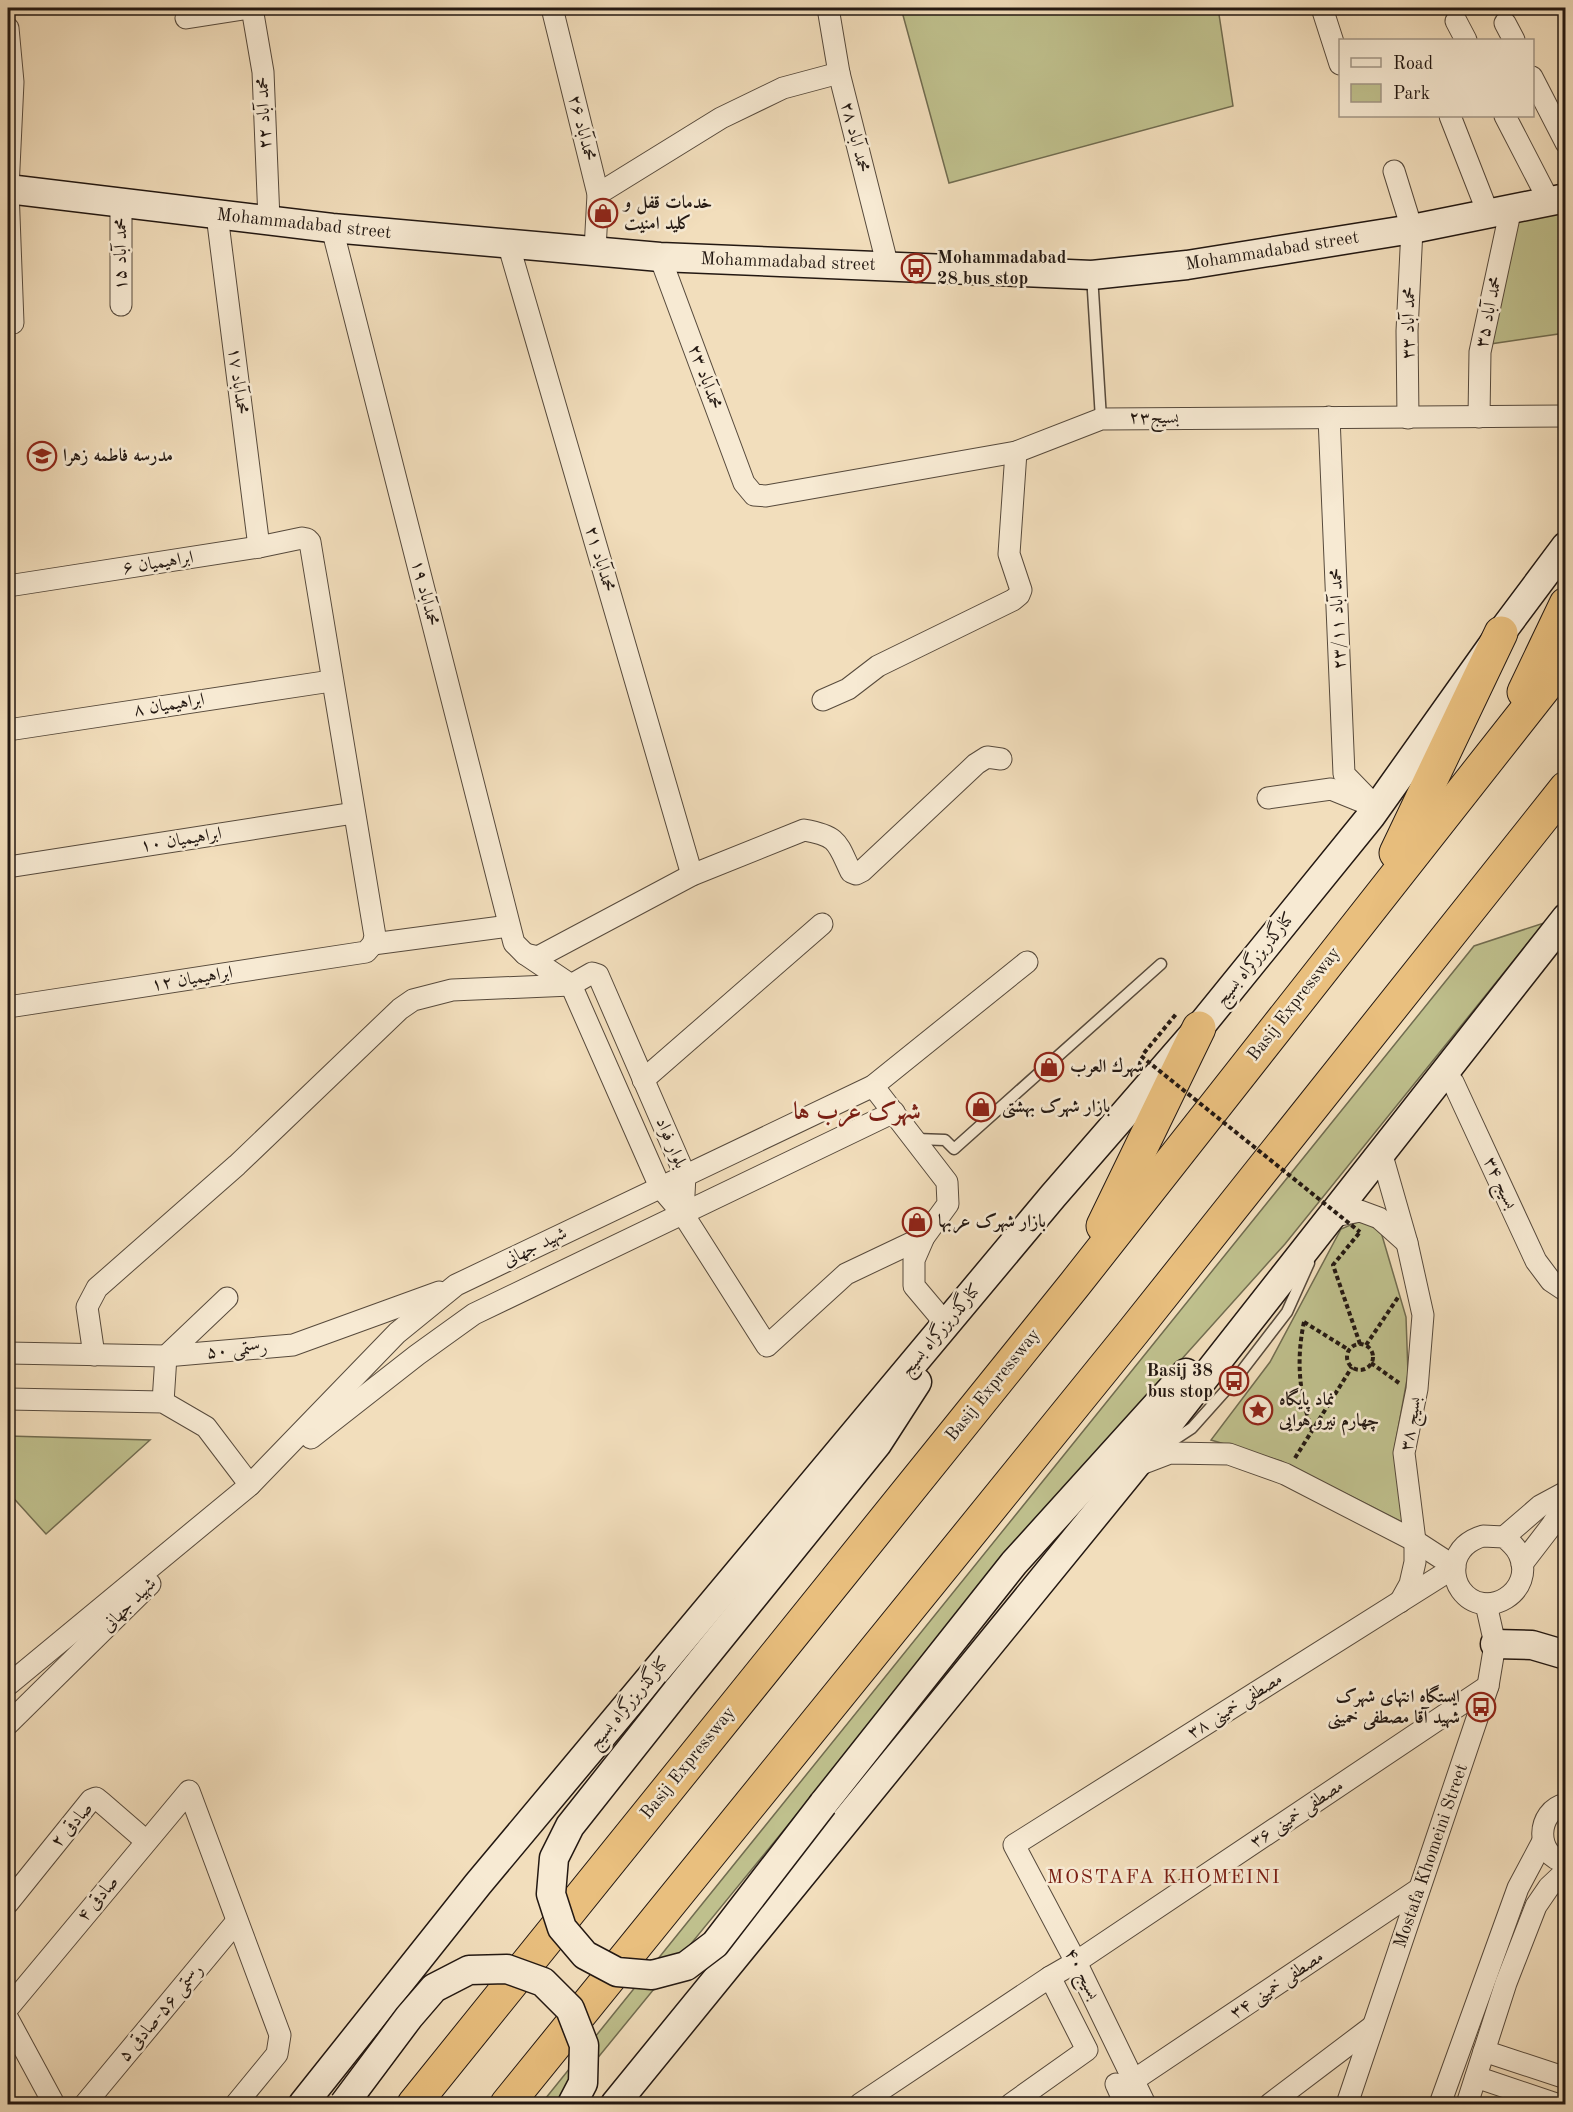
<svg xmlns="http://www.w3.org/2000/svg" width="1573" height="2112" font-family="'Old Standard TT',Amiri,serif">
	<rect width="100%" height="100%" fill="#f2debc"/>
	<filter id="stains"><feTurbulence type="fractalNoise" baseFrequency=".00333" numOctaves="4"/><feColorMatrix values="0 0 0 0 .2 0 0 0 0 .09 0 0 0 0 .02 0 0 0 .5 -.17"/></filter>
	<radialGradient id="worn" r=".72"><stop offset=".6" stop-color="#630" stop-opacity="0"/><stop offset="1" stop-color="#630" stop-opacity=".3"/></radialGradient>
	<g fill="#bfc08d" stroke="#716c50" stroke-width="1.5">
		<path d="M901,8H1218L1233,106L949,183Z"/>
		<path d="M1565,210V333L1483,345L1513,219Z"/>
		<path d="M1544,923L1285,1244L1039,1518L560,2104H541L1474,946Z"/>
		<path d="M1362,1220L1381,1232L1406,1317L1408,1374L1395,1446L1408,1525L1281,1461L1211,1440L1270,1362L1341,1229Z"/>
		<path d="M8,1436L150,1440L46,1534L8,1492Z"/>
	</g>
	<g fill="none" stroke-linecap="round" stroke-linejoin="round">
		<g stroke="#574a3c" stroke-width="13">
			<g id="lane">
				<path d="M1092,275L1101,419"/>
				<path d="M916,1139L945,1140L954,1149L1161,964"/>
				<path d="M1160,1449L1192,1428L1234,1381L1287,1312L1309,1263"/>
			</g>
		</g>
		<g stroke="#574a3c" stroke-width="23">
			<g id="street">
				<path d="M252,8L263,72L269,220"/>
				<path d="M552,8L598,194L595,250"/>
				<path d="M828,8L839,73L888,267"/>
				<path d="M1322,8L1340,64"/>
				<path d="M186,18L250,8"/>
				<path d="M1456,21L1466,40"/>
				<path d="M1505,23L1514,40"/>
				<path d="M8,28L13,82L8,189L13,323"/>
				<path d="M1532,77L1566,143"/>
				<path d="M1450,116L1488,213"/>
				<path d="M1505,116L1549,201"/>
				<path d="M1394,171L1412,229L1407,331L1408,418"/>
				<path d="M598,194L721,118L783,88L839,73"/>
				<path d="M121,203V305"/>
				<path d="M217,215L259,547"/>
				<path d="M332,228L514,943L525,954L571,985"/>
				<path d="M508,243L692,875"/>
				<path d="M660,257L744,483L754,495L766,496L1016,452L1101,419L1566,416"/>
				<path d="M1329,417L1344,774L1377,808"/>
				<path d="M1479,417L1480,352L1511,208"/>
				<path d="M8,586L259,547L302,538L307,539L310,542L375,936L373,944L366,952L8,1007"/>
				<path d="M823,700L848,689L878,666L1013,600L1019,595L1021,590L1009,554L1016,452"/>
				<path d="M8,730L331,681"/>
				<path d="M1268,798L1331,789L1368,804"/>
				<path d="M8,867L354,813"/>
				<path d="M373,944L509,926"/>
				<path d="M525,954L538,957L692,875L804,830C839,836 837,843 851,872L856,874L862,871L976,764L987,757L1001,759"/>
				<path d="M571,985L660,1187L683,1214L767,1346L846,1274L924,1237"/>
				<path d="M643,1080L822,924"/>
				<path d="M1453,1082L1536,1261L1551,1281L1566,1291"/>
				<path d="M873,1086L947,1182L948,1204L924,1237L914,1260V1286L946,1324"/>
				<path d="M1381,1152L1407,1243L1423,1315L1417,1389L1404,1453L1415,1541V1562L1410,1584L1400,1602"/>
				<path d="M1330,1217L1360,1211L1379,1218L1407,1243"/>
				<path d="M8,1353L166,1356L293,1345L439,1292"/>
				<path d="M94,1355L87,1307L97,1288L237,1165L400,1009L413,1000L452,990L571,985L592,973L598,975L685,1175L683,1214"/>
				<path d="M8,1399L163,1402L206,1427L250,1485"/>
				<path d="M163,1402L166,1356L227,1298"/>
				<path d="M311,1438L417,1355L474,1314L894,1112"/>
				<path d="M1136,1466L1170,1453L1229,1454L1285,1474L1415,1541L1455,1567L1014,1845L1076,1962L1145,2104"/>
				<path d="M1483,1536L1504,1537C1510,1542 1516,1547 1519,1554C1537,1591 1485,1623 1461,1590C1456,1583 1454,1573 1455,1564C1458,1549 1469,1540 1483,1536Z"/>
				<path d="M1504,1537L1540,1506L1566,1492"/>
				<path d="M1522,1564L1552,1525L1566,1502"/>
				<path d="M8,1685L250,1485L397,1333L456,1285L873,1086L1027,962"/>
				<path d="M8,1724L150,1584"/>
				<path d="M1566,1804C1536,1810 1534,1857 1566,1862"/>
				<path d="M8,1903L91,1800L96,1798L101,1802L146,1841"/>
				<path d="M1050,1977L1076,1962L1488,1686"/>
				<path d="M8,2008L189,1791L280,2035L277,2054L236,2104"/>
				<path d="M8,2019L54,2104"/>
				<path d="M1484,2051L1566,2078"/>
				<path d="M1476,2077L1556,2104"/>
				<path d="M1134,2080L1419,1889"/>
				<path d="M1116,2084L1125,2104"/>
				<path d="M85,2104L237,1921"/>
				<path d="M860,2104L1050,1977L1087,2050L1011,2104"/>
				<path d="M1270,2104L1373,2026"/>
				<path d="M1347,2104L1488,1686L1495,1644L1486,1604"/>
				<path d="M1440,2104L1518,1888L1543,1841"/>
				<path d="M1467,2104L1506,1983L1536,1906L1549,1887L1566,1871"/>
			</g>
		</g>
		<g stroke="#231812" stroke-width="31">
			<g id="secondary">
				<path d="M8,189L332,228L660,257L1092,275L1187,265L1412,229L1566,198"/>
				<path d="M1495,1644L1532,1645L1566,1655"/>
				<path d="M677,1691L877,1444L917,1382"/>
				<path d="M823,1804L1014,1563L1186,1373"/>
				<path d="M303,2104L478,1884L1053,1196L1199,1028L1371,816L1501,633L1566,546"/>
				<path d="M615,2104L1135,1466L1566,918"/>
			</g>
		</g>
		<g stroke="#231812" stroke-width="35">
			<g id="highway">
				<path d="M1524,692L1566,604"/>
				<path d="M1396,853L1501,633"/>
				<path d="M1103,1226L1199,1028"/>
				<path d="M414,2104L1075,1284L1566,660"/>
				<path d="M507,2104L1133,1332L1566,788"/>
			</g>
		</g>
		<g stroke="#231812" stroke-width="4" stroke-dasharray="4.5 3" stroke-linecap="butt">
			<path d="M1144,1053L1177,1013"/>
			<path d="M1304,1322C1296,1360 1299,1394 1312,1430"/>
			<path d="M1304,1322L1349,1350"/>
			<path d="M1360,1344L1333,1265L1360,1232"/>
			<circle cx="1360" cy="1357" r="13"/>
			<path d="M1366,1345L1399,1296"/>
			<path d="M1371,1363L1399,1383"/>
			<path d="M1295,1458L1352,1367"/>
		</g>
		<use href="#lane" stroke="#f7ead3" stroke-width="10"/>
		<use href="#street" stroke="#f7ead3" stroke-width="21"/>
		<use href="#secondary" stroke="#f7ead3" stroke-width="28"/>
		<use href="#highway" stroke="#e9bf7e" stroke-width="33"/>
		<g stroke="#231812" stroke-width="31" stroke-linecap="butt">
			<g id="secondary-bridge">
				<path d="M677,1691L570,1826L554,1858L551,1894L562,1928L585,1955L617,1972L652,1975L686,1966L715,1944L823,1804"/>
				<path d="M344,2104L409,2017L434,1988L469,1970L507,1969L543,1982L570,2009L584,2045L583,2083L572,2104"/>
			</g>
		</g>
		<path stroke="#231812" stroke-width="4" stroke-dasharray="4.5 3" stroke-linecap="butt" d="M1141,1056L1360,1232"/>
		<use href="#secondary-bridge" stroke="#f7ead3" stroke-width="28"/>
	</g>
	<defs>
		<g id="shop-ring" transform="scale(1.5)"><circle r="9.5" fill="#f7ead3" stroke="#8f2418" stroke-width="1.5"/><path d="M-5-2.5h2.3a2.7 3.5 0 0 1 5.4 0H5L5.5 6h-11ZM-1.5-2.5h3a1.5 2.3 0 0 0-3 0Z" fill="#8f2418"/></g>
		<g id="bus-ring" transform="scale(1.5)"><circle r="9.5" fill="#f7ead3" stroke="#8f2418" stroke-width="1.5"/><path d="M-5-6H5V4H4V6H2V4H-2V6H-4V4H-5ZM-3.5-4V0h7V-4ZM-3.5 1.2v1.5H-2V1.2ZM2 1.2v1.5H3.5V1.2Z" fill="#8f2418"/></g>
		<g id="school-ring" transform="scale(1.5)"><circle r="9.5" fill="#f7ead3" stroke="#8f2418" stroke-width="1.5"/><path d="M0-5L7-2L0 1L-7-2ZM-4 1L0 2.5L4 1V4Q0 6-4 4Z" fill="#8f2418"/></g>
		<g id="sight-ring" transform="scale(1.5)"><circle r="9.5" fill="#f7ead3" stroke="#8f2418" stroke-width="1.5"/><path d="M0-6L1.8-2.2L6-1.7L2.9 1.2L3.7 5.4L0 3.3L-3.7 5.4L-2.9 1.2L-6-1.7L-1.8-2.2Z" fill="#8f2418"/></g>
	</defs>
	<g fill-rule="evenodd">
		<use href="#shop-ring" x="603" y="213"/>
		<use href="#bus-ring" x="916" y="268"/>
		<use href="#school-ring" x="42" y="456"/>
		<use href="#shop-ring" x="1049" y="1067"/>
		<use href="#shop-ring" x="981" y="1107"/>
		<use href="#shop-ring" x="917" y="1222"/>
		<use href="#bus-ring" x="1234" y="1381"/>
		<use href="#sight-ring" x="1258" y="1410"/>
		<use href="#bus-ring" x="1481" y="1707"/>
	</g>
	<g text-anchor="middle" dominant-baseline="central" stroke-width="5" stroke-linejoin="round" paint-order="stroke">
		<g font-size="18" fill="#231812" stroke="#f7ead3">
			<text transform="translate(264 113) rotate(-92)">محمد آباد ۲۲</text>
			<text transform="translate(582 128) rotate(76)">محمدآباد ۲۶</text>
			<text transform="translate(855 137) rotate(76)">محمد آباد ۲۸</text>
			<text transform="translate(304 224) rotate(6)">Mohammadabad street</text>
			<text transform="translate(1272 251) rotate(-9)">Mohammadabad street</text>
			<text transform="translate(121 254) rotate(-90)">محمد آباد ۱۵</text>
			<text transform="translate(788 262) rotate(2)">Mohammadabad street</text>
			<text transform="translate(1489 312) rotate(-78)">محمد آباد ۳۵</text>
			<text transform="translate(1409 323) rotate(-89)">محمد آباد ۳۳</text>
			<text transform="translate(705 377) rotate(70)">محمدآباد ۲۳</text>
			<text transform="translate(238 381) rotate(83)">محمدآباد ۱۷</text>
			<text x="1154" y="418">بسیج۲۳</text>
			<text transform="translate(600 559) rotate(74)">محمدآباد ۲۱</text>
			<text transform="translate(158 563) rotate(-9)">ابراهیمیان ۶</text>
			<text transform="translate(425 593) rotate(76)">محمدآباد ۱۹</text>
			<text transform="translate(1338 619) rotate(-92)">محمد آباد ۲۳/۱۱</text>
			<text transform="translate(169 705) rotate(-9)">ابراهیمیان ۸</text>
			<text transform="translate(181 840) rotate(-9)">ابراهیمیان ۱۰</text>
			<text transform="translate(1255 959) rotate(-51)">کنارگذربزرگراه بسیج</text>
			<text transform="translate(192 979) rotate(-9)">ابراهیمیان ۱۲</text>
			<text transform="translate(1294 1004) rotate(-52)">Basij Expressway</text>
			<text transform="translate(671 1143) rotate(67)">بلوار فواد</text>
			<text transform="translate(1500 1183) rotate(65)">بسیج ۳۴</text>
			<text transform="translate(535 1247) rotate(-26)">شهید جهانی</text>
			<text transform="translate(941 1330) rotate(-50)">کنارگذربزرگراه بسیج</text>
			<text transform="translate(237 1350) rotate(-5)">رستمی ۵۰</text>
			<text transform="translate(993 1385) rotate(-51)">Basij Expressway</text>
			<text transform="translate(1411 1424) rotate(-80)">بسیج ۳۸</text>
			<text transform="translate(129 1605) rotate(-45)">شهید جهانی</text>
			<text transform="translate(629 1703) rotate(-50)">کنارگذربزرگراه بسیج</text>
			<text transform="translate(1235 1706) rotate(-32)">مصطفی خمینی ۳۸</text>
			<text transform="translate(688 1763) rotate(-51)">Basij Expressway</text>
			<text transform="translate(1297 1814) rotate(-34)">مصطفی خمینی ۳۶</text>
			<text transform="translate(72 1825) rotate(-49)">صادقی ۲</text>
			<text transform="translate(1431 1856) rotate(-71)">Mostafa Khomeini Street</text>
			<text transform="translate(98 1899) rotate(-50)">صادقی ۴</text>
			<text transform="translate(1082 1974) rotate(63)">بسیج ۴۰</text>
			<text transform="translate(1277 1985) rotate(-34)">مصطفی خمینی ۳۴</text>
			<text transform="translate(161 2013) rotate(-50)">رستمی ۵۶-صادقی ۵</text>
		</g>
		<g font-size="18" font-weight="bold" fill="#231812" stroke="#f7ead3" text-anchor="start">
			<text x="624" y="203">خدمات قفل و<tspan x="624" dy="21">کلید امنیت</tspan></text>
			<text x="937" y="258">Mohammadabad<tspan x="937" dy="21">28 bus stop</tspan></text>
			<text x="63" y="456">مدرسه فاطمه زهرا</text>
			<text x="1070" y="1067">شهرك العرب</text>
			<text x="1002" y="1107">بازار شهرک بهشتی</text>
			<text x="938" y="1222">بازار شهرک عربها</text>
			<text x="1213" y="1371" text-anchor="end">Basij 38<tspan x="1213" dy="21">bus stop</tspan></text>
			<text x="1279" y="1400">نماد پایگاه<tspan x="1279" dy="21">چهارم نیرو هوایی</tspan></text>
			<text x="1460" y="1697" text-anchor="end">ایستگاه انتهای شهرک<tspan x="1460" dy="21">شهید آقا مصطفی خمینی</tspan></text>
		</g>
		<g font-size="20" letter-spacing="1.5" fill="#7a1f14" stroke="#f7ead3">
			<text x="1164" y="1878">MOSTAFA KHOMEINI</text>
		</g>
		<g font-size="24" font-weight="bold" fill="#7a1f14" stroke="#f7ead3">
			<text x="857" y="1113">شهرک عرب ها</text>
		</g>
	</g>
	<rect width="1573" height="2112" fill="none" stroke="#f2debc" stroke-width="30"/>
	<rect x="9" y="9" width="1555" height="2094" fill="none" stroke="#231812" stroke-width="3"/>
	<rect x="15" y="15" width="1543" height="2082" fill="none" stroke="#231812" stroke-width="1.5"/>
	<rect x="1339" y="39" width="195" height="78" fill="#f7ead3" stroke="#a29686" stroke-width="1.5"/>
	<rect x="1351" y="58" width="30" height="9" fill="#f7ead3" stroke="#a29686" stroke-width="1.5"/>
	<text x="1393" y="69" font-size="18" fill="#231812">Road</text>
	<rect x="1351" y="84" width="30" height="18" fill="#bfc08d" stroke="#a29686" stroke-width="1.5"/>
	<text x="1393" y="99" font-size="18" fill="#231812">Park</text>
	<rect width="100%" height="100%" filter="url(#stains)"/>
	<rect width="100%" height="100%" fill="url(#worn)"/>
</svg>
